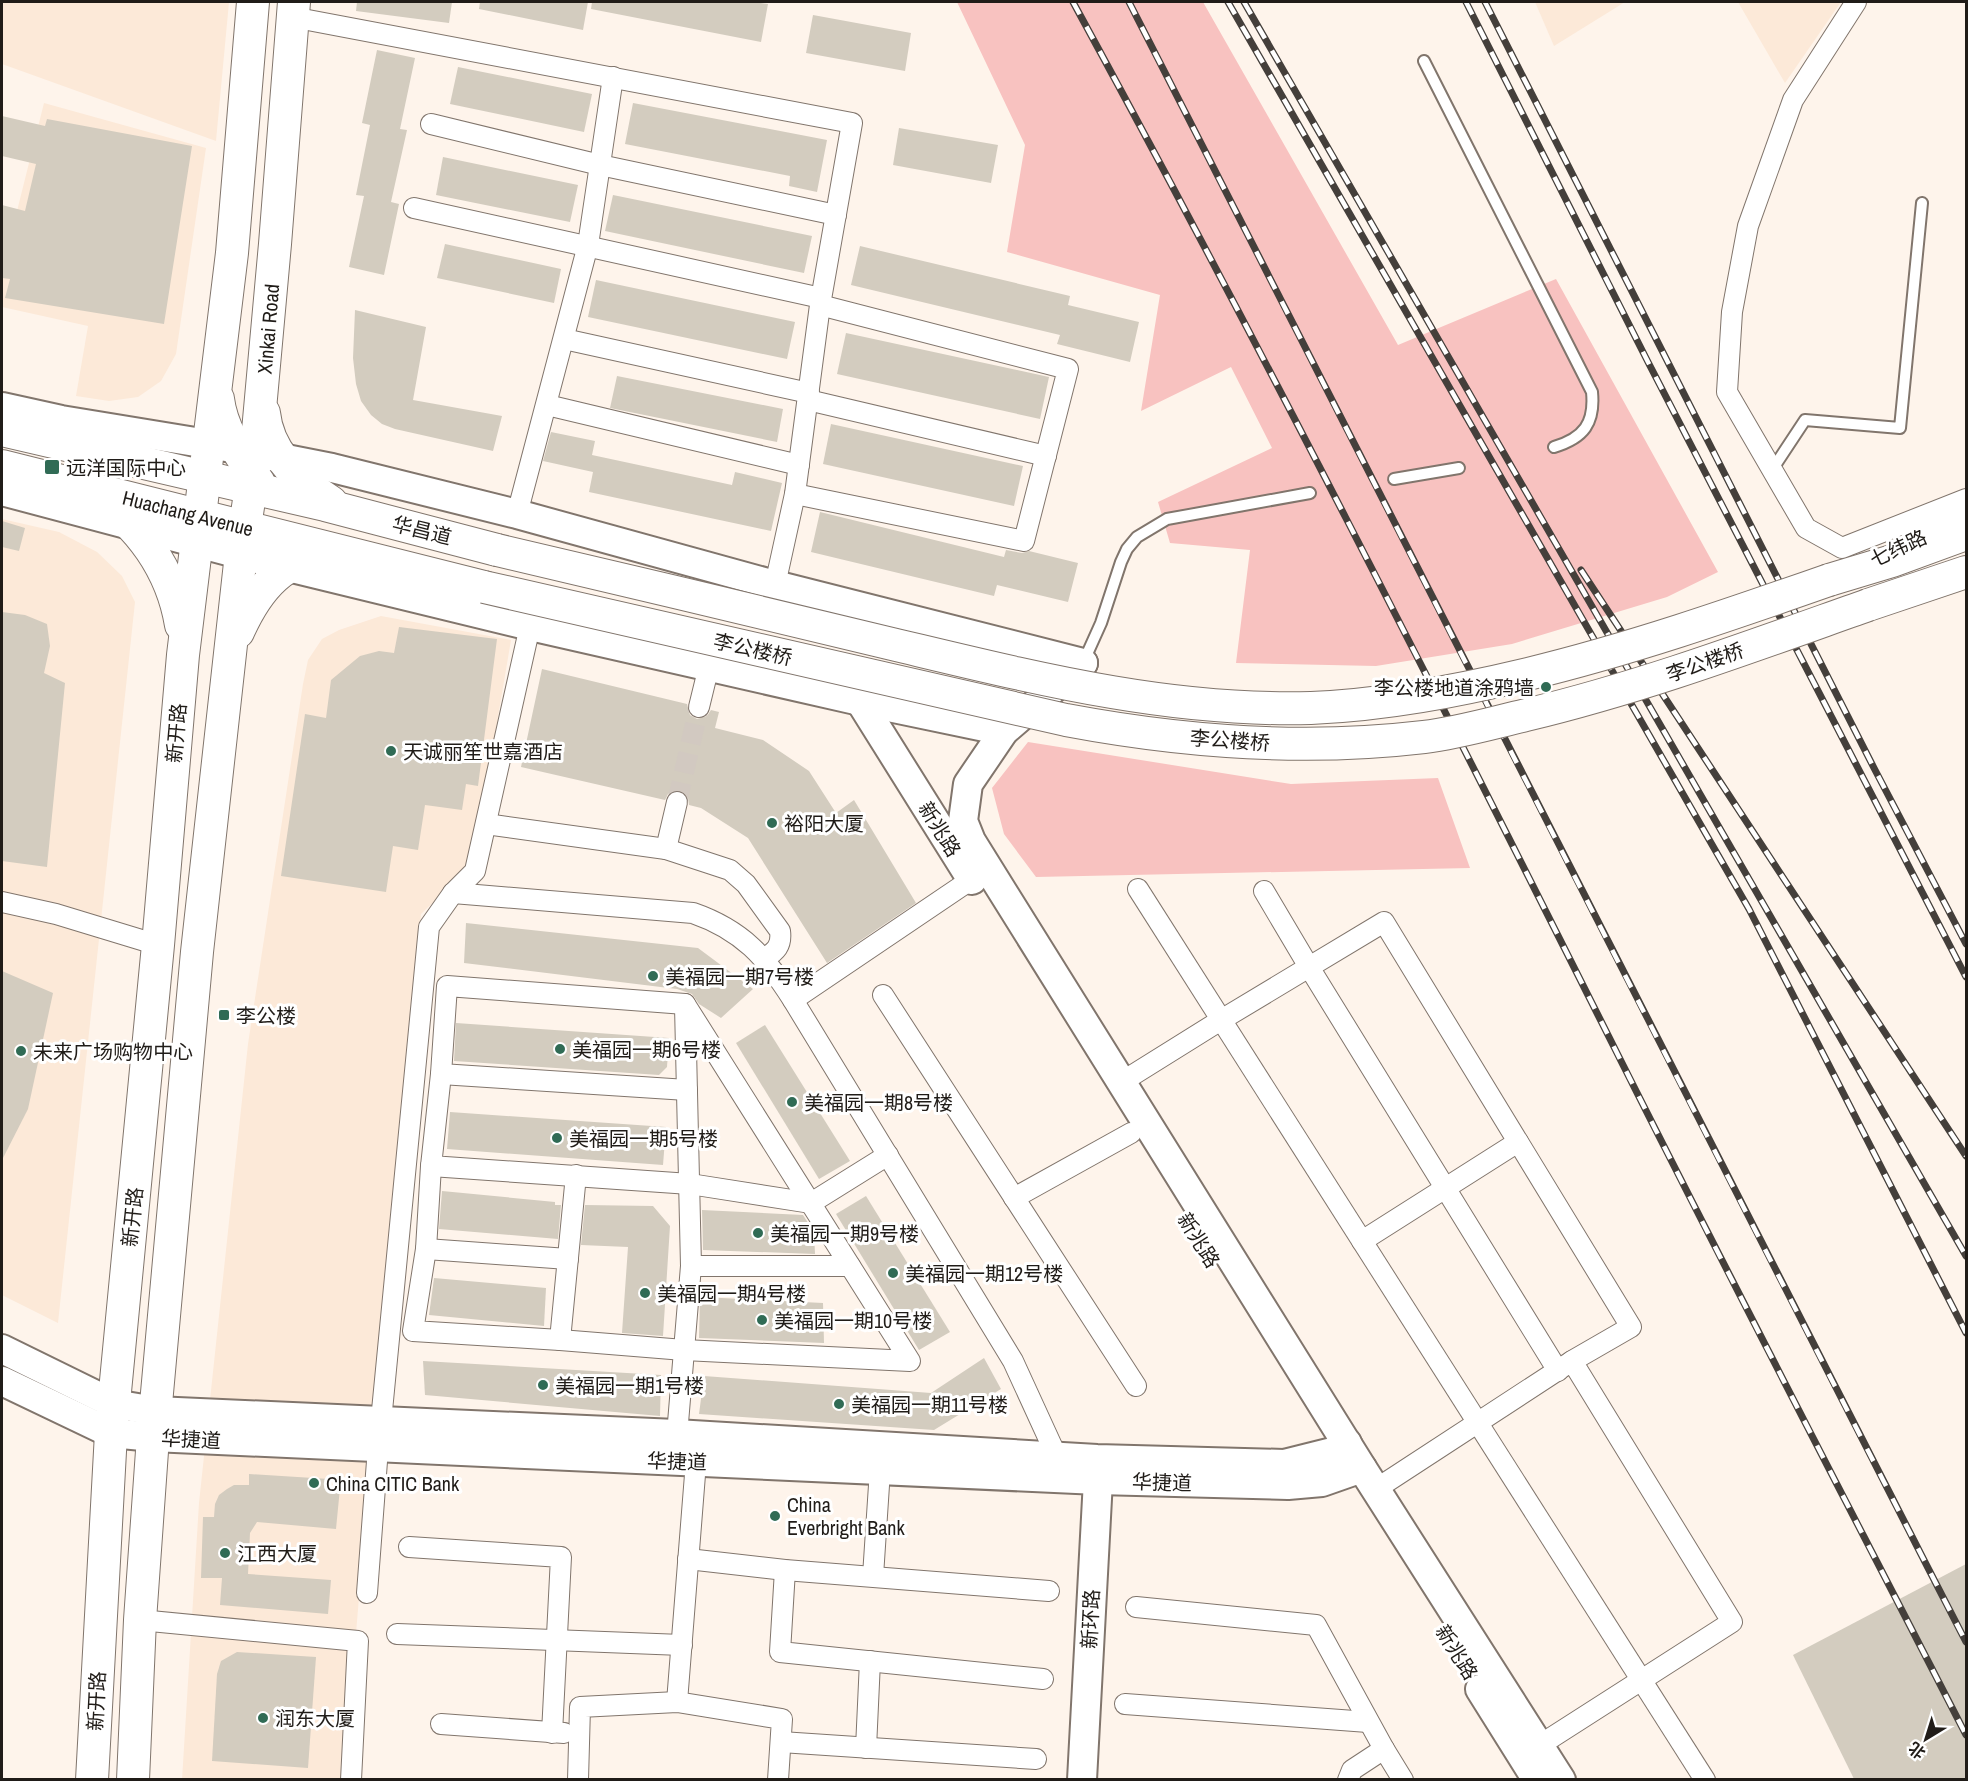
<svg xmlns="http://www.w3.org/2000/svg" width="1968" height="1781" font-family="'Archivo Narrow','Noto Sans SC',sans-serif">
	<rect width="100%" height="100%" fill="#fef4eb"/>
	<g fill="#fce9d8">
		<path d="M2,2H229L216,141L2,64Z"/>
		<path d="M1535,2H1625L1554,46Z"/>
		<path d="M1738,2H1841L1785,83Z"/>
		<path d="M44,103L206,148L176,354L161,381L138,397L109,401L76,396L88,326L2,307V271Z"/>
		<path d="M2,519L59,532L97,552L122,576L135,602L58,1323L2,1295Z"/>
		<path d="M381,616L511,640L473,864L421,914L382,1318L344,1779L182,1780L199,1503L248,1044L303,684L308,660L322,639L339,630Z"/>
	</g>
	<g fill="#f8c2c0">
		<path d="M957,2H1203L1398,345L1556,279L1718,572L1667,597L1512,644L1376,666L1236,663L1250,550L1170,543L1158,502L1272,448L1231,367L1141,411L1160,295L1007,252L1025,145Z"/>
		<path d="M1028,742L1291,784L1438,778L1470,868L1036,877L1004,834L992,788Z"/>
	</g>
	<g fill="#d3ccbf">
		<path d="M357,2H452L449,23L356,11Z"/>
		<path d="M480,2H588L583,30L479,9Z"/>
		<path d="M592,2H754L768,4L761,42L591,9Z"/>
		<path d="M813,15L911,33L905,71L806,53Z"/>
		<path d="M377,50L415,58L400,129L407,130L391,202L399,204L384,275L349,267L364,196L356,195L370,125L362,123Z"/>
		<path d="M458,67L592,94L584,132L450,104Z"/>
		<path d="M633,103L827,140L817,192L789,186L790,176L625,144Z"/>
		<path d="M2,116L45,126L47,119L192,146L164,324L5,298L10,279L2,278V205L25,211L36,164L2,156Z"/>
		<path d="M899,128L998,145L991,183L893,165Z"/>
		<path d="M443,157L578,185L570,222L436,195Z"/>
		<path d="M613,195L812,236L804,273L605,231Z"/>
		<path d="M445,244L561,269L554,303L437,278Z"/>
		<path d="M860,246L1070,296L1068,305L1139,322L1130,362L1057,344L1060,335L851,285Z"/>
		<path d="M596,280L795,322L787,359L588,317Z"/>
		<path d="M355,310L426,327L413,400L502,416L493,451L395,429L382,424L371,415L361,401L356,384L353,358Z"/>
		<path d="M846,333L1049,377L1040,419L837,374Z"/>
		<path d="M617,376L783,409L777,442L610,408Z"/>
		<path d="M831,424L1023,466L1014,506L823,464Z"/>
		<path d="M551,432L595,441L592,455L732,485L735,472L782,483L771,531L589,492L593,472L543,461Z"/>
		<path d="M820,512L1004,557L1006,550L1022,553L1029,551L1078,563L1068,602L997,585L994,596L811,552Z"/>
		<path d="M2,521L25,528L19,551L2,547Z"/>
		<path d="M2,612L25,615L47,624L50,646L44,673L65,683L47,867L2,861Z"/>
		<path d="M399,627L497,639L478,786L466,784L462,810L425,805L418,850L393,846L386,892L281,876L305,714L326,718L331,680L360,656L379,651L394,653Z"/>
		<path d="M542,669L687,704L690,715L697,719L707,716L711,710L719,712L715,728L763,740L809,771L836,813L854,800L916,903L827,963L748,838L701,808L689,805L688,798L685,793L679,790L673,791L668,794L665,800L521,767Z"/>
		<path d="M466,923L698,948L753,989L721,1018L699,1004L692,994L677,989L464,963Z"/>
		<path d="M2,971L53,993L28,1109L2,1160Z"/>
		<path d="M456,1023L669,1038L667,1067L659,1075L454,1061Z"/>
		<path d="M765,1025L850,1161L819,1179L736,1043Z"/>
		<path d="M450,1112L666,1127L663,1165L447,1149Z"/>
		<path d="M442,1191L555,1202V1205H561L558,1239L439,1229Z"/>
		<path d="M866,1196L950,1332L919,1350L836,1214Z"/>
		<path d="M585,1205L653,1206L670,1226L663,1336L622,1333L628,1247L581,1245Z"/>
		<path d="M702,1210L803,1215L814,1232L815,1254L703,1250Z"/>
		<path d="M434,1278L546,1288L544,1326L429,1315Z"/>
		<path d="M700,1297L823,1303L824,1343L699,1338Z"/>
		<path d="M984,1358L1001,1389L934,1430L699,1414L704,1376L931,1393Z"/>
		<path d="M423,1361L661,1375L660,1416L425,1395Z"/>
		<path d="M249,1474L329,1479V1487L340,1488L336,1529L257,1522L250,1533L248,1574L331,1580L328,1614L220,1605L222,1578H201L203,1517H214L215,1504L219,1495L227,1489L234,1485H249Z"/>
		<path d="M1966,1564V1779H1854L1793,1655Z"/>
		<path d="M237,1652L316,1657L308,1768L212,1761L217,1674L221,1661Z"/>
	</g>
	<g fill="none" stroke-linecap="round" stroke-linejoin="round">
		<path stroke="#d2c9c1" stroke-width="20" stroke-dasharray="20 10" stroke-linecap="butt" d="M677,802L699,707"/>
		<g stroke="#81756c" stroke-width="14">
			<g id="lane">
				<path d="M1424,61L1592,392C1595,423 1584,438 1554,447"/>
				<path d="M1772,470L1805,420L1900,428L1922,203"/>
				<path d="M1394,479L1459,468"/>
				<path d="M1083,663L1101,623L1121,562L1127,549L1137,537L1167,519L1310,493"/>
			</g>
		</g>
		<g stroke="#81756c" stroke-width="22">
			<g id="street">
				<path d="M1856,2L1793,100L1748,226L1732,312L1727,392L1806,528L1842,548L1966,499"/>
				<path d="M292,17L852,123L820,305L795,494L775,585"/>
				<path d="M431,124L600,165L836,215"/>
				<path d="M414,208L821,298"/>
				<path d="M564,339L809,393"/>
				<path d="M808,400L1046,456"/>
				<path d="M547,405L799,465"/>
				<path d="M795,494L1024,541L1068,369L820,305"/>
				<path d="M517,514L588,245L613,77"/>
				<path d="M699,707L709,666"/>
				<path d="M486,824L666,849L730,870L746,884L780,931C782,946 776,951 764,959"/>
				<path d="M666,849L677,802"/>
				<path d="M1138,889L1705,1780"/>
				<path d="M1264,891L1309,967L1558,1371"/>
				<path d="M453,893L693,913C742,930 766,957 793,1000L1013,1361L1057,1457"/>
				<path d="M2,902L56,914L158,945"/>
				<path d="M883,995L1136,1386"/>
				<path d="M793,1000L972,879"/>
				<path d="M685,1004L447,986L441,1074L687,1090"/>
				<path d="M441,1074L431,1166L690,1184L811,1203L888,1155"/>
				<path d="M1120,1083L1221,1020L1384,922L1631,1327L1572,1361"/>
				<path d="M431,1166L426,1249L413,1331L560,1340L684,1350L910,1361L685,1004"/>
				<path d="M1014,1198L1131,1133"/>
				<path d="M1362,1241L1518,1142"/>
				<path d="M426,1249L568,1259"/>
				<path d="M691,1266H850"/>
				<path d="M560,1340L576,1175"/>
				<path d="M381,1421L429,927L453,893L475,871L530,626"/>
				<path d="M676,1447L691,1266L685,1006"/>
				<path d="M1376,1489L1572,1361L1732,1622L1540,1745"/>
				<path d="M409,1547L561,1557L552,1733"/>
				<path d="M688,1559L785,1570L1049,1591"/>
				<path d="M785,1570L780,1652L1043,1679"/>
				<path d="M873,1576L880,1470"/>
				<path d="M367,1593L378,1448"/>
				<path d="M1136,1607L1316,1625L1384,1749L1403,1780"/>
				<path d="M140,1620L358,1641L351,1780"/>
				<path d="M397,1634L682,1645"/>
				<path d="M677,1702L696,1462"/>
				<path d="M1125,1704L1368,1722"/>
				<path d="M441,1724L564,1733"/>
				<path d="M781,1742L1036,1759"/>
				<path d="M866,1748L870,1661"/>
				<path d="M578,1780L580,1707L677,1702L782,1719L778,1780"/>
				<path d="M1348,1780L1352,1770L1384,1749"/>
			</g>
		</g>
		<g stroke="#81756c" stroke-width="32">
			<g id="secondary">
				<path d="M2,407L61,420L232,448"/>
				<path d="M271,456L332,468L517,514L775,585L1083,663"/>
				<path d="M2,491L288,567L530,626L860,701L1004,731"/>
				<path d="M1919,538L1966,516"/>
				<path d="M1083,663L1004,731L968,784L963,821L971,841L1362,1468L1561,1780"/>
				<path d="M860,701L972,880"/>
				<path d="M2,1349L114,1404L155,1411L676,1434L1097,1459L1284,1464L1332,1452L1347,1443"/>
				<path d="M2,1381L111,1433L153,1437L1098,1480L1288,1485L1322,1482L1362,1468"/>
				<path d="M1480,1689L1537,1780"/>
				<path d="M1082,1780L1098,1480L1097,1461"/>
			</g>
		</g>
		<g stroke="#81756c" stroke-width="34">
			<g id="primary">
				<path d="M218,399C222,431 241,456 259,483"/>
				<path d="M264,413C268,453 298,481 331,502"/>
				<path d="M2,430L325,505L497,550"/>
				<path d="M2,466L484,587"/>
				<path d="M92,494C139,523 172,570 181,625"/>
				<path d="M1829,580L1892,561L1966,534"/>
				<path d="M1868,605L1966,572"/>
				<path d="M238,632C258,587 284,557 335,552"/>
				<path d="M92,1780L111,1433L158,945L183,655L232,253L253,2"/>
				<path d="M133,1780L140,1620L153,1437L197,952L241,554L256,453L275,244L294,2"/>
			</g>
		</g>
		<use href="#lane" stroke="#fff" stroke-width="10"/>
		<use href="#street" stroke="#fff" stroke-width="20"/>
		<use href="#secondary" stroke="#fff" stroke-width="28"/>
		<use href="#primary" stroke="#fff" stroke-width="32"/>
		<g stroke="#443f3b" stroke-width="7">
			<g id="rail">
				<path d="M1073,2C1259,343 1435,690 1609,1037C1726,1271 1847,1503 1966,1735"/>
				<path d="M1129,2C1408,549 1686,1096 1966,1642"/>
				<path d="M1228,2L1749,909L1966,1333"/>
				<path d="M1244,2L1966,1256"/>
				<path d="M1466,2L1648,362L1966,977"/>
				<path d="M1485,2L1874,768L1966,944"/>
				<path d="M1581,570L1966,1156"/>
			</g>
		</g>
		<use href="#rail" stroke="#fff" stroke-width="4.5" stroke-dasharray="14" stroke-linecap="butt"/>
		<g stroke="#81756c" stroke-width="34" stroke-linecap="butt">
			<g id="primary-bridge">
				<path d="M497,550C629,581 760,612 892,644C1031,677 1166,712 1311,708C1385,705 1457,691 1528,674C1631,649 1729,615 1829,580"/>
				<path d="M484,587L1066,720C1183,742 1305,751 1424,737C1458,733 1492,723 1526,715C1643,687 1755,645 1868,605"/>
			</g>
		</g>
		<use href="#primary-bridge" stroke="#fff" stroke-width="32"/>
	</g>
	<g fill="#306b55" stroke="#fff" stroke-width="2">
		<rect x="44" y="459" width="16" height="16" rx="3"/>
		<circle cx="1546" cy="687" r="6"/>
		<circle cx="391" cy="751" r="6"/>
		<circle cx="772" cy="823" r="6"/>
		<circle cx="653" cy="976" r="6"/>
		<rect x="218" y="1009" width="12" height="12" rx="3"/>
		<circle cx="560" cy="1049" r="6"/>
		<circle cx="21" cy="1051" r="6"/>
		<circle cx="792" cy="1102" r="6"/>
		<circle cx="557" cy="1138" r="6"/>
		<circle cx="758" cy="1233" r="6"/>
		<circle cx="893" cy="1273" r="6"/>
		<circle cx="645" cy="1293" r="6"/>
		<circle cx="762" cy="1320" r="6"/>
		<circle cx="543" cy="1385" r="6"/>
		<circle cx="839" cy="1404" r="6"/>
		<circle cx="314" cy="1483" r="6"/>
		<circle cx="775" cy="1516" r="6"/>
		<circle cx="225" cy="1553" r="6"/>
		<circle cx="263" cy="1718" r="6"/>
	</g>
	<g text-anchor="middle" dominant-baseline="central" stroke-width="6" stroke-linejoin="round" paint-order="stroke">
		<g font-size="20" fill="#201c18" stroke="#fff">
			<text transform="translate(268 329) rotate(-85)">Xinkai Road</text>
			<text transform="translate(188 513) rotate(14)">Huachang Avenue</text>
			<text transform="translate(422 530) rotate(14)">华昌道</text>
			<text transform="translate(1898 548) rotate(-25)">七纬路</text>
			<text transform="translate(753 649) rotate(13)">李公楼桥</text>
			<text transform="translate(1705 662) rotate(-19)">李公楼桥</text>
			<text transform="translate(176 733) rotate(-85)">新开路</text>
			<text transform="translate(1230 740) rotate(4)">李公楼桥</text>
			<text transform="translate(940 829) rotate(58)">新兆路</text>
			<text transform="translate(132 1217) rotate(-84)">新开路</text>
			<text transform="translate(1199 1240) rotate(58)">新兆路</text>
			<text transform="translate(191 1439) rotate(3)">华捷道</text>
			<text transform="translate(677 1461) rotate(2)">华捷道</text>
			<text transform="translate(1162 1482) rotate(2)">华捷道</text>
			<text transform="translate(1090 1619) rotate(-87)">新环路</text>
			<text transform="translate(1457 1652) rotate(58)">新兆路</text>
			<text transform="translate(96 1701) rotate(-87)">新开路</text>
		</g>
		<g font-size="20" fill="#201c18" stroke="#fff" text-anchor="start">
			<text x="66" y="467">远洋国际中心</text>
			<text x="1534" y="687" text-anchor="end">李公楼地道涂鸦墙</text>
			<text x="403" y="751">天诚丽笙世嘉酒店</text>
			<text x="784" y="823">裕阳大厦</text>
			<text x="665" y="976">美福园一期7号楼</text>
			<text x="236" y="1015">李公楼</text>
			<text x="572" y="1049">美福园一期6号楼</text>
			<text x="33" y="1051">未来广场购物中心</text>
			<text x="804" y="1102">美福园一期8号楼</text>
			<text x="569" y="1138">美福园一期5号楼</text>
			<text x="770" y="1233">美福园一期9号楼</text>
			<text x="905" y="1273">美福园一期12号楼</text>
			<text x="657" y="1293">美福园一期4号楼</text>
			<text x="774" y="1320">美福园一期10号楼</text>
			<text x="555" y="1385">美福园一期1号楼</text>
			<text x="851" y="1404">美福园一期11号楼</text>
			<text x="326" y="1483">China CITIC Bank</text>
			<text x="787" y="1504">China<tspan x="787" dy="23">Everbright Bank</tspan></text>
			<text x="237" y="1553">江西大厦</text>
			<text x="275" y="1718">润东大厦</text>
		</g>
	</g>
	<rect width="1968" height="1781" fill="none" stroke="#201c18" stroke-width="6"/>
	<g transform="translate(1926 1739) rotate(218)" stroke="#ffffff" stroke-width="4.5" paint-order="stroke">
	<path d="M0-4.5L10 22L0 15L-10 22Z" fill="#201c18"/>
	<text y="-9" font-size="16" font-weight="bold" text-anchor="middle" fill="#201c18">北</text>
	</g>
</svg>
